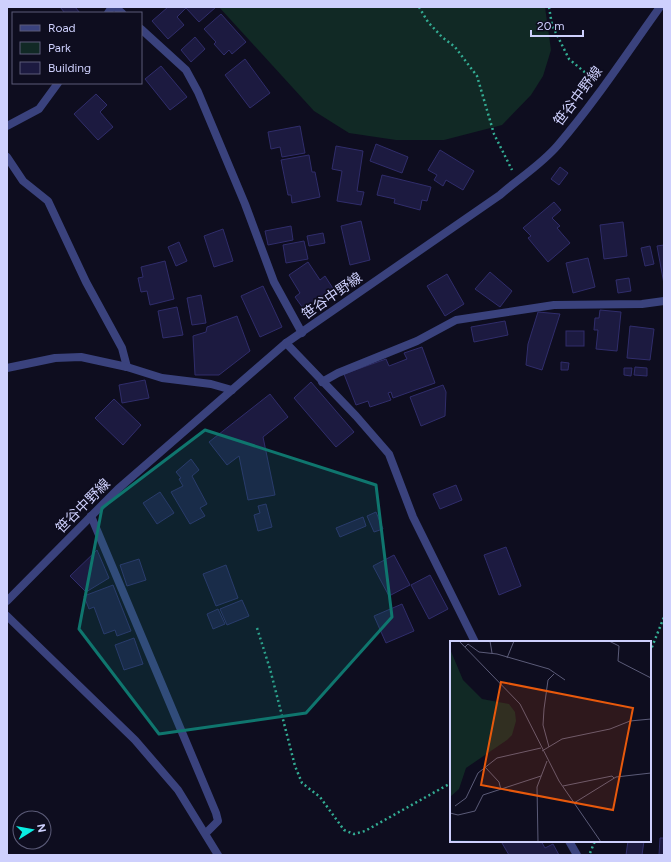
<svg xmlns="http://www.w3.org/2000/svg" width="671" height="862" font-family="Figtree,'Noto Sans JP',sans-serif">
	<rect width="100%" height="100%" fill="#0e0d1f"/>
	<path fill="#112925" d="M219,7H545L551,50L543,76L531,95L502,125L444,140H396L349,133L314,111Z"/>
	<g fill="#1c1a40" stroke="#302d6b">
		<path d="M60,7H75L80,13H65Z"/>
		<path d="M168,7H216L199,22L186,8L177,17L184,25L168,39L152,21Z"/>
		<path d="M221,14L246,42L232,54L229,50L224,55L214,44L216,42L204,29Z"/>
		<path d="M195,37L205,49L191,62L181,50Z"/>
		<path d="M245,59L270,93L250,108L225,75Z"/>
		<path d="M161,66L187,97L170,110L145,79Z"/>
		<path d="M96,94L107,105L100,112L113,127L98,140L74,114Z"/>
		<path d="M300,126L305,153L282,157L280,147L271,149L268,132Z"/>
		<path d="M376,144L408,157L402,173L370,161Z"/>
		<path d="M336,146L363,151L357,191L364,192L361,205L337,201L342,171L332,169Z"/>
		<path d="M440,150L474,171L463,190L446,180L443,186L434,180L437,175L428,170Z"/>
		<path d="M309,155L312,172H315L320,197L292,203L291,195H288L281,160Z"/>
		<path d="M560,167L568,173L559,185L551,179Z"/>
		<path d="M382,175L431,187L427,201L422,200L420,210L394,203L395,199L377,195Z"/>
		<path d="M554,202L561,210L552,218L560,226L557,228L570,243L548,262L528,238L531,236L523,228Z"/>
		<path d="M361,221L370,260L350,265L341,226Z"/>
		<path d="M623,222L627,256L604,259L600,225Z"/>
		<path d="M291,226L293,240L268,245L265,231Z"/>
		<path d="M223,229L233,261L214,267L204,236Z"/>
		<path d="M323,233L325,243L309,246L307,236Z"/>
		<path d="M304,241L308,259L286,263L283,245Z"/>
		<path d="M179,242L187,261L176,266L168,247Z"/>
		<path d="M664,245V284L657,246Z"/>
		<path d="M650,246L654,264L645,266L641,248Z"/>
		<path d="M588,258L595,287L573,293L566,263Z"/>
		<path d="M165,261L174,299L150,305L147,291L141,292L138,278L143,277L141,267Z"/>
		<path d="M308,262L320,280L325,276L334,290L305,311L295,297L300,293L289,275Z"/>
		<path d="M490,272L512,291L500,307L475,289Z"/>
		<path d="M447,274L464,304L445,316L427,286Z"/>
		<path d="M629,278L631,291L618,293L616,280Z"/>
		<path d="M263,286L282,327L260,337L241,296Z"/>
		<path d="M201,295L206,323L192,325L187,298Z"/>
		<path d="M177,307L183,335L163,338L158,311Z"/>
		<path d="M600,310L621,312L617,351L596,349L598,330H594L595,318H599Z"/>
		<path d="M538,312L560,314L542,370L526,365L528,344Z"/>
		<path d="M237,316L250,351L219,375H195L193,336L206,332L207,327Z"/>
		<path d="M505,321L508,335L474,342L471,327Z"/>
		<path d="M630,326L654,329L650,360L627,358Z"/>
		<rect x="566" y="331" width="18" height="15"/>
		<path d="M422,347L435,383L393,398L391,392L388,393L391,400L370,407L368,401L356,405L344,374L386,359L389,366L407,359L404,353Z"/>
		<path d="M561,362L569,363L568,370H561Z"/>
		<path d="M635,367L647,368V376L634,375Z"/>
		<path d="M624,368H632L631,376L624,375Z"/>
		<path d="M145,380L149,398L122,403L119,385Z"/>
		<path d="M311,382L354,432L336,447L294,398Z"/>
		<path d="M443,385L446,392L445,416L421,426L410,397Z"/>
		<path d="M270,394L288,417L263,437L275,495L248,500L239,456L227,465L209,442Z"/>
		<path d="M114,399L141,425L123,445L95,418Z"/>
		<path d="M191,459L199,470L192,476L207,504L200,508L205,516L190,524L171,492L183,486L179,479L181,478L176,472Z"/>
		<path d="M456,485L462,500L440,509L433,494Z"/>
		<path d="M160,492L174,513L157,524L143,503Z"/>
		<path d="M266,504L272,527L258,531L254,515L260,513L258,506Z"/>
		<path d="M376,512L383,529L374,532L367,516Z"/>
		<path d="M363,517L366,526L340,537L336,528Z"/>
		<path d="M506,547L521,586L499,595L484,555Z"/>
		<path d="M97,550L109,578L86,592L70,576Z"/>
		<path d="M394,555L410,585L389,596L373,566Z"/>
		<path d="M139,559L146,580L127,586L120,565Z"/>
		<path d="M226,565L238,598L216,606L203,574Z"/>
		<path d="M430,575L448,609L429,619L411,585Z"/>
		<path d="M113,585L131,631L117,636L115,630L104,634L94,607L89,609L84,596Z"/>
		<path d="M242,600L249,616L227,625L220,609Z"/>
		<path d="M402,604L414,631L386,643L374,616Z"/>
		<path d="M218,609L225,624L213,629L207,614Z"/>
		<path d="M134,638L143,664L124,670L115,645Z"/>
		<path d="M660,838H664V855H659Z"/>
		<path d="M505,841H541L545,848L553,844L559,855H509L502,843Z"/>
		<path d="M628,841H644L642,855H626Z"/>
	</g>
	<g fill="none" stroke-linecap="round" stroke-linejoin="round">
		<g stroke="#33ac93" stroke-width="2.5" stroke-dasharray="2 3" stroke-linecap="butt">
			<path d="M419,7L428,22L442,37L455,47L477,76L494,134L512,170"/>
			<path d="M549,7L552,25L569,59L594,80"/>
			<path d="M257,628L270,669L295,766L302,783L320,797L344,830L354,834L365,831L451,783"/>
			<path d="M650,652L664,617"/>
			<path d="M590,853L595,841"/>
		</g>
		<g stroke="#3a427d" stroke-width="8">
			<path d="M115,7L122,13"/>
			<path d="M108,13L112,7"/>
			<path d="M141,29L186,70L198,92L245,204L274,282L302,333"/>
			<path d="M7,126L39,109L58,83"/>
			<path d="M7,157L23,181L48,201L86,282L122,348L127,367"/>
			<path d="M286,343L356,416L389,454L413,517L475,642"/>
			<path d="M7,368L55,358L81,357L127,367L162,378L211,384L232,390"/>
			<path d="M322,382L338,373L417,341L456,320L554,305L642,304L664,301"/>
			<path d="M91,516L216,813L218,821L206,833"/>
			<path d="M7,616L135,740L178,790L218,855"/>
			<path d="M569,841L577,855"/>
		</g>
		<path stroke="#3a427d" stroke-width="8" d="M7,601L118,489L286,343L500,195C519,178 541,165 558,145C595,102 627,53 660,7"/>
	</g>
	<path fill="#0f766e" fill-opacity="0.2" stroke="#0f766e" stroke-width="3" stroke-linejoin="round" d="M205,430L376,485L392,617L306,713L159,734L79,629L102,508Z"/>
	<g text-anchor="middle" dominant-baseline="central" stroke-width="3.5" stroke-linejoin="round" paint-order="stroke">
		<g font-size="14" fill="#ced0fd" stroke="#0e0d1f">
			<text transform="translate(578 96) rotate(-53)">笹谷中野線</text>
			<text transform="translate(332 296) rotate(-35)">笹谷中野線</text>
			<text transform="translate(83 506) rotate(-45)">笹谷中野線</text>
		</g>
	</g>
	<g transform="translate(450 641)">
		<rect width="201" height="201" fill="#0e0d1f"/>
		<path d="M0,8L13,39L32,58L59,63L65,71L66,80L62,94L57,99L16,127L9,148L0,156Z" fill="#112925"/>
		<path fill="none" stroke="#0e2b43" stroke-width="2" d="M0,200L30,201"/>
		<path fill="none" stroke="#5b5b78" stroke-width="1" d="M9,0L70,63L109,140L151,201M40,0L42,12M159,0L169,5L168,20L201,37M15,6L18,3L29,11L47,13L99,28L115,39M57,17L64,0M99,106L93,84L94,68L98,39L104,33M92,110L112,98L160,88L180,80L201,78M35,126L49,141L51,149M113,145L162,135L164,137M124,162L166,136L201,132M5,165L16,157L28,132L47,117L91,107M0,172L8,174L25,170L33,154L91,135M88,201L87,146L97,120"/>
		<path fill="#e8590c" fill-opacity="0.15" stroke="#e8590c" stroke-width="2" d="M51,41L183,67L163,169L31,144Z"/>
		<rect width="201" height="201" fill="none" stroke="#ced0fd" stroke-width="2"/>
	</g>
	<rect width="671" height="862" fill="none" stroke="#ced0fd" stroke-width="16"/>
	<rect x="12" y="12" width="130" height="72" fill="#0e0d1f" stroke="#5b5b78"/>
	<rect x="20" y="25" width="20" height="6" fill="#3a427d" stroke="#5b5b78"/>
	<text x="48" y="32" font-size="12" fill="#ced0fd">Road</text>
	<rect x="20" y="42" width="20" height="12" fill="#112925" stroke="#5b5b78"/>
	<text x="48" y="52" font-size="12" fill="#ced0fd">Park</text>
	<rect x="20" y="62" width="20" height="12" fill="#1c1a40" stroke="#5b5b78"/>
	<text x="48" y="72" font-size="12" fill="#ced0fd">Building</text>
	<g transform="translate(32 830) rotate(79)"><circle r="19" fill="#0e0d1f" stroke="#5b5b78"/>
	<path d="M0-3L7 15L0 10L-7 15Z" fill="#0aede2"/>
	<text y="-6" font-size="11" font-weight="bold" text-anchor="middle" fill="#ced0fd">N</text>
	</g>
	<path d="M531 30v6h52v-6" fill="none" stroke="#ced0fd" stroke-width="2"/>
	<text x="537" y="30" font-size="12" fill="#ced0fd" stroke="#0e0d1f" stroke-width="3" paint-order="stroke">20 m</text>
</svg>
